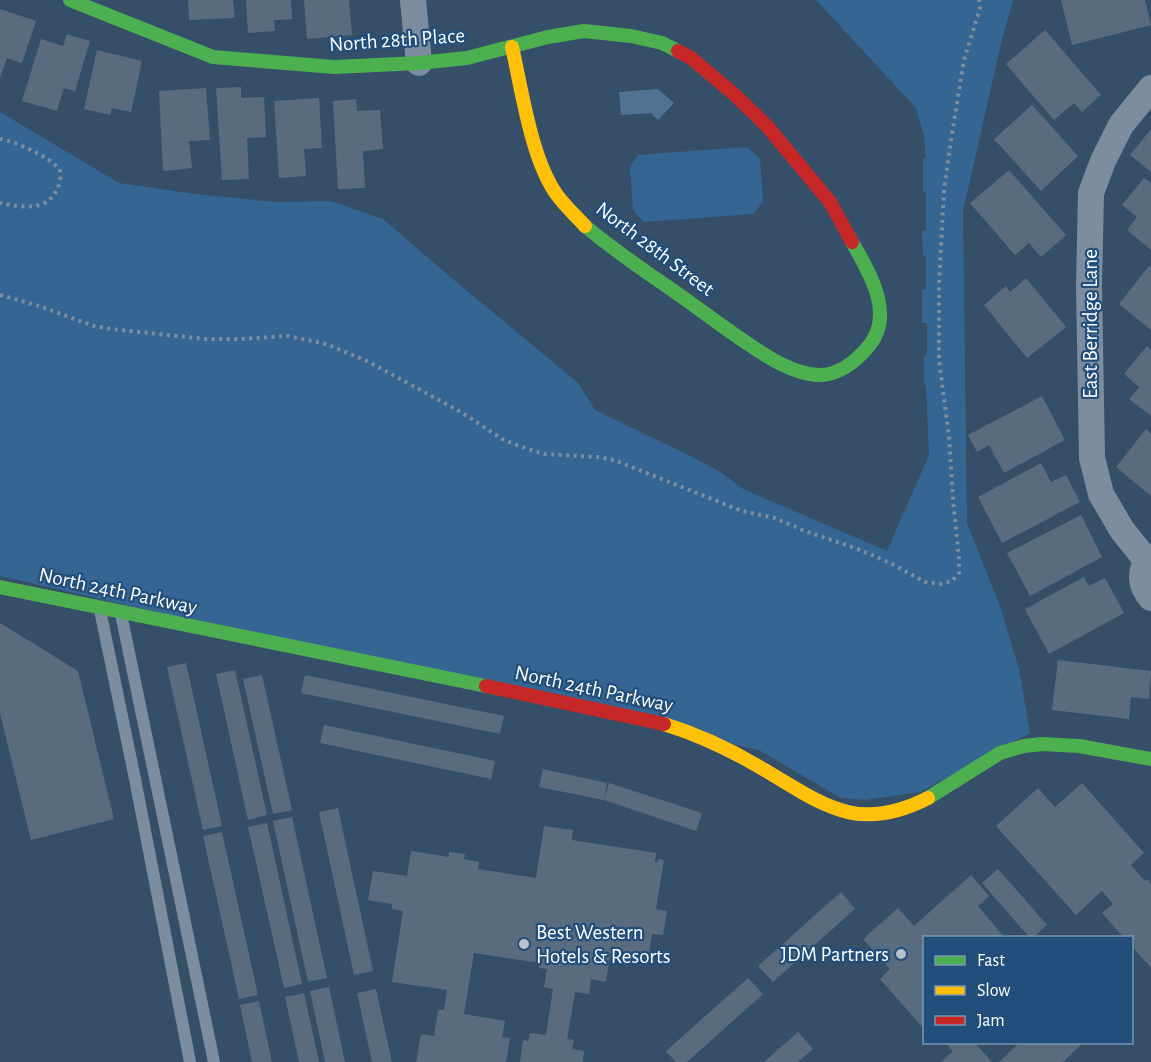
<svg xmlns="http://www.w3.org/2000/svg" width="1151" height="1062" font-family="'Alegreya Sans',sans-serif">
	<rect width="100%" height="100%" fill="#364f68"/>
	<g fill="#356593">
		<path d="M816,0H1013L1002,39L963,211L967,523L1001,609L1019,669L1030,733L920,792L865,800L841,798L759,750L0,576V112L119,183L195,194L275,202L331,201L383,219L454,280L578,383L595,410L690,456L722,473L743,489L887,551L929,455L926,385H924V356L927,355V323H922V289H926V257L923,256L922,231H926V192H923V159H926L924,136L916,108Z"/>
		<path d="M747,147L760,159L763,202L753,214L644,222L633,210L630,167L638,155Z"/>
	</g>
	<path fill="#527293" d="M658,89L674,103L658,120L651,113L621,115L619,92Z"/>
	<g fill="#596c7f">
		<path d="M188,0H233L235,18L189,20Z"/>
		<path d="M246,0H291L292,19L274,20L275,31L248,33Z"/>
		<path d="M304,0H349L352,35L307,39Z"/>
		<path d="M1061,0H1145L1151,25L1072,45Z"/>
		<path d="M0,9L36,21L22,63L7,58L0,78Z"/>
		<path d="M1045,30L1101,95L1082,112L1074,103L1054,120L1006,64Z"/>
		<path d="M67,34L90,41L75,91L64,88L57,111L22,101L41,39L63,46Z"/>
		<path d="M97,50L142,61L131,112L112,108L110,115L84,109Z"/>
		<path d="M241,87V98L264,97L266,137L247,138L249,179L222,180L216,88Z"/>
		<path d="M206,88L210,140L189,141L192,168L163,171L159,91Z"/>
		<path d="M319,98L322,148L304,149L306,176L279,178L274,101Z"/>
		<path d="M356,99L357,111L380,110L383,149L363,151L365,188L338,189L333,101Z"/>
		<path d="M1032,105L1078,156L1041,191L994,139Z"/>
		<path d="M1151,129V172L1130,155Z"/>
		<path d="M1009,170L1066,235L1041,257L1029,243L1015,255L970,203Z"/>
		<path d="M1144,178L1151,183V250L1127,230L1137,217L1122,205Z"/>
		<path d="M1149,266L1151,268V330L1119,304Z"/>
		<path d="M1026,278L1066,327L1027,358L984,305L1006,286L1010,292Z"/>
		<path d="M1147,346L1151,350V416L1129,399L1139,387L1124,374Z"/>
		<path d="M1042,396L1065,440L1004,473L989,445L977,452L968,435Z"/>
		<path d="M1146,429L1151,434V496L1116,467Z"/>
		<path d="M1041,463L1051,482L1066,475L1080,502L1002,543L978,497Z"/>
		<path d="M1081,515L1102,557L1030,596L1007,553Z"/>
		<path d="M1084,577L1089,586L1105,578L1124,613L1049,654L1025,609Z"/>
		<path d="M0,623L78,671L114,819L31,840L0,713Z"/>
		<path d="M1058,660L1151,671L1149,699L1131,697L1129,719L1052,710Z"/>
		<path d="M186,663L222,826L203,830L167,667Z"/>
		<path d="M235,670L267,815L248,820L216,674Z"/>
		<path d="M262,675L292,810L273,814L243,679Z"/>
		<path d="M305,675L504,716L500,734L301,693Z"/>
		<path d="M324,725L495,761L491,779L320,743Z"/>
		<path d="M543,769L607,783L604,800L609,783L702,813L696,831L604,800L539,787Z"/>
		<path d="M1082,783L1144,853L1131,865L1145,881L1147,879L1151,884V968L1132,946V938H1124L1102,913L1113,904L1102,891L1076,915L996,826L1038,788L1055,807Z"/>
		<path d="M338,808L373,971L354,975L319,812Z"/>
		<path d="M292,817L327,978L308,982L273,821Z"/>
		<path d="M267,823L302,984L284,988L248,827Z"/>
		<path d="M544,826L573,830L572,840L656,853L655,862H658V859L664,860L656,909L667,911L663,935L652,934L648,960L610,954L606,982L591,979L589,994L575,992L567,1039L574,1040L572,1049L584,1051L583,1062H520L523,1040L528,1041L530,1033L546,1035L553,989L544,987L547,969L539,968L540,963L474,953L464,1014L505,1021L502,1037L510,1038L506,1062H416L421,1034L434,1036L438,1010H444L447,990L392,982L403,911L392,909V904L368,900L373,871L407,876L411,851L449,857V852L465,854L464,859L479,862L478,869L536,878Z"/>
		<path d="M222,832L258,995L239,999L203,836Z"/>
		<path d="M998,869L1047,925L1033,938H1030L982,883Z"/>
		<path d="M971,875L989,896L978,906L1005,938H924V1029L880,979L890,969L863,939L898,908L914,926Z"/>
		<path d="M841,892L855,909L773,982L758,966Z"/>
		<path d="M748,978L763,994L687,1062H676L666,1051Z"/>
		<path d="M329,987L345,1062H325L310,991Z"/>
		<path d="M376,989L392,1062H372L357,993Z"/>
		<path d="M304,993L319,1062H299L285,997Z"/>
		<path d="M259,1001L272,1062H252L240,1005Z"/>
		<path d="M798,1032L813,1049L798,1062H764Z"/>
		<path d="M945,1042H974L992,1062H941L953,1051Z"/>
		<path d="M1020,1042H1084L1063,1062H999Z"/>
	</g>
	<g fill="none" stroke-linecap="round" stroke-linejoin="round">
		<g stroke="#7c8d9f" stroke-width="4" stroke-dasharray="3 4.5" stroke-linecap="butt">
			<path d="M0,139C12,140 52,158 59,169C62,174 60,182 58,187C48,213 21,207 0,203"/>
			<path d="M0,295L39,306L94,326L111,329L206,339H241L288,336L326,344L369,362L461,412L502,439L519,446L544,454L598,457L614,460L742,511L775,518L805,531L855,548L888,562L925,582L942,584L952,581L959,573V558L953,500L949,437L939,360V284L944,190L950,147L964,60L980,8L979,0"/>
		</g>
		<g stroke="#7c8d9f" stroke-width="12">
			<path d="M100,610L134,774L190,1062"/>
			<path d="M121,614L214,1062"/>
		</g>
		<g stroke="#7c8d9f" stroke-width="26">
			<path d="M413,0L419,63"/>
			<path d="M1151,557C1138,569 1140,586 1151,598"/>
			<path d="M1147,561L1122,530L1101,494L1092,458L1089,286L1091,193L1103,161L1121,125L1151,88"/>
		</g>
		<g stroke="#4caf50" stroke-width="14">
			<path d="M70,0L213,57L334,67L419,63L467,58L548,37L584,31L631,36L662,43L678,51"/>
			<path d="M585,226C617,253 651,275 685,299C716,321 746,345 779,363C791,369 809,376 823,375C841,373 857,360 868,347C896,315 869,272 852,242"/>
			<path d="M0,587L486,686"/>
			<path d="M928,798L1000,753L1024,746L1042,744L1079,746L1151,759"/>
		</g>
		<g stroke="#ffc107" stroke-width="14">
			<path d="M512,47C522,90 531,159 557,195C565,206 576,216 585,226"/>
			<path d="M664,724C696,734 727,748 756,765C819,801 854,836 928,798"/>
		</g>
		<g stroke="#c62828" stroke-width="14">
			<path d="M678,51L691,58L735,95L767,126L830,202L852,242"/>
			<path d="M486,686L664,724"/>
		</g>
	</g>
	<g fill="#b9c1ca" stroke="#224e7c" stroke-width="2">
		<circle cx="524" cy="944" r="6"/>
		<circle cx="901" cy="954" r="6"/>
	</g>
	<g text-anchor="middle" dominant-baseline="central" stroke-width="4.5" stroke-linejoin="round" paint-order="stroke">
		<g font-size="21" fill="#fff" stroke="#224e7c">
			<text transform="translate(397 40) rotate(-4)">North 28th Place</text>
			<text transform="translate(655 249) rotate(37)">North 28th Street</text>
			<text transform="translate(1090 324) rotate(-90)">East Berridge Lane</text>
			<text transform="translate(118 591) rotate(12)">North 24th Parkway</text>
			<text transform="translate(594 689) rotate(12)">North 24th Parkway</text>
		</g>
		<g font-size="21" fill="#fff" stroke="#224e7c" text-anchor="start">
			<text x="536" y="932">Best Western<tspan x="536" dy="24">Hotels &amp; Resorts</tspan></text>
			<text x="889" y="954" text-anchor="end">JDM Partners</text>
		</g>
	</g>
	<rect x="923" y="936" width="210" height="108" fill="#224e7c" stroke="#7a95b0" stroke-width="1.5"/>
	<rect x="935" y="956" width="30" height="9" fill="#4caf50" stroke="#7a95b0" stroke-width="1.5"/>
	<text x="977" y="966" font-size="18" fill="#ffffff">Fast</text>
	<rect x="935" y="986" width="30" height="9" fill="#ffc107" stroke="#7a95b0" stroke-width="1.5"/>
	<text x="977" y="996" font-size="18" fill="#ffffff">Slow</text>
	<rect x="935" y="1016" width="30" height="9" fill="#c62828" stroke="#7a95b0" stroke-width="1.5"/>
	<text x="977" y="1026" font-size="18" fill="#ffffff">Jam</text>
</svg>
